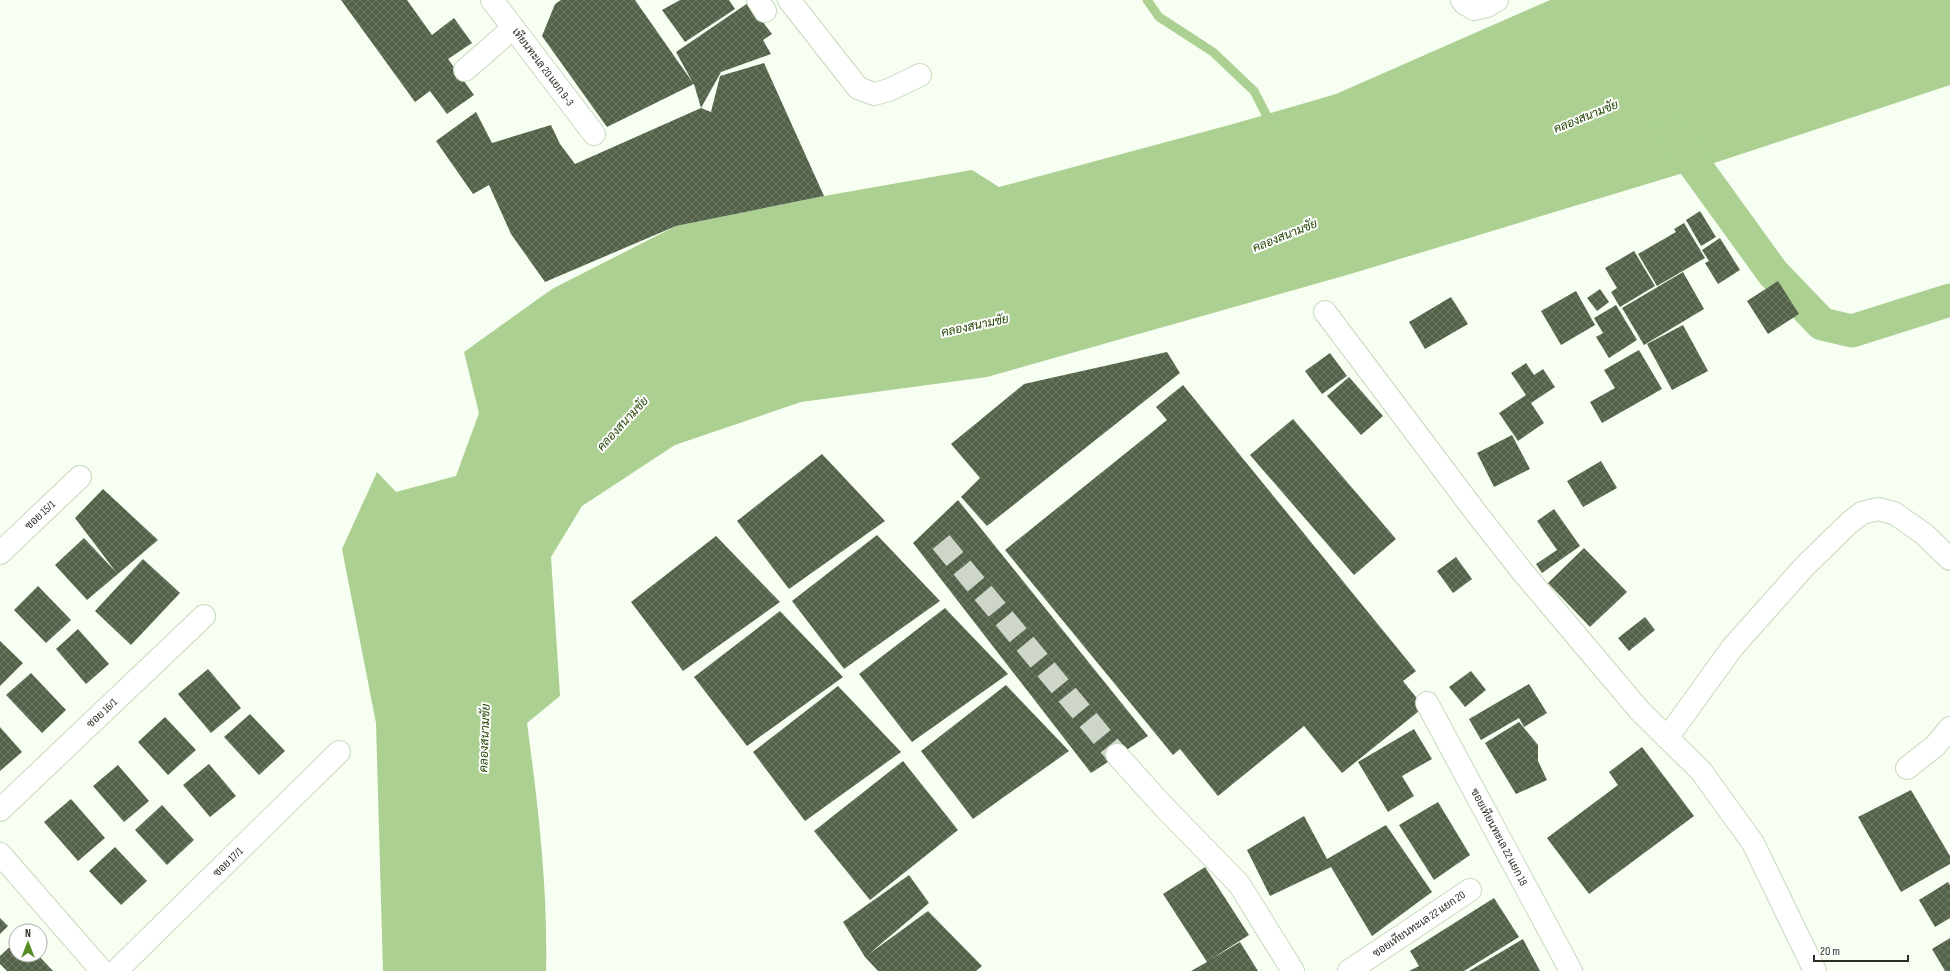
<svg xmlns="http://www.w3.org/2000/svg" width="1950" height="971" font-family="'Sofia Sans Condensed',Sarabun,sans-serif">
	<defs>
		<pattern id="building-cross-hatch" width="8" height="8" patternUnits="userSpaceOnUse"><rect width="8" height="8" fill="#536249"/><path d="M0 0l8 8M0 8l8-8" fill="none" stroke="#6e7a66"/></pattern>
	</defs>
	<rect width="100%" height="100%" fill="#f7fef2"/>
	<path fill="#abd091" d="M1550,0H1950V85L1690,171L1347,275L987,377L801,402L675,445L582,506L551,557L560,696L527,723C538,805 548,888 546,971H383L376,723L342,549L377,472L396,492L456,476L479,413L464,352L552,289L676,226L824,196L972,170L999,187L1233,124L1336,94Z"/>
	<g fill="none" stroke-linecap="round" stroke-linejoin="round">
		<path stroke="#abd091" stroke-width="9" d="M1147,0L1159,17L1213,52L1254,91L1271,124"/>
		<path stroke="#abd091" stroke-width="33" d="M1671,132L1773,273L1822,324L1852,331L1950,300"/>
	</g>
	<g fill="url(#building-cross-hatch)">
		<path d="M341,0H407L432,35L454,18L472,43L448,59L474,95L447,114L430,91L415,102Z"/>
		<path d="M561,0H635L693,83L676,52L748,3L772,34L763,40L771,54L721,72L701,108L694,84L607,127L542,36L555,4Z"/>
		<path d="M680,0H729L735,9L685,42L662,10Z"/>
		<path d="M764,63L824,196L676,226L545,282L511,234L489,185L473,194L436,141L476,112L492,143L551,125L560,144L575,164L701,108L711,112L720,76Z"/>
		<path d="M1700,211L1716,237L1701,246L1686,220Z"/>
		<path d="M1684,223L1705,258L1657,286L1638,254L1676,232L1674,229Z"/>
		<path d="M1720,238L1740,270L1718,284L1705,263L1709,261L1702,250Z"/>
		<path d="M1634,251L1655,286L1620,307L1611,292L1617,288L1605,268Z"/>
		<path d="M1683,272L1704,309L1644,345L1622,308Z"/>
		<path d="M1778,281L1799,314L1768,334L1747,301Z"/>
		<path d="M1600,289L1609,302L1597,311L1587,298Z"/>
		<path d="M1576,291L1595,325L1561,345L1541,311Z"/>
		<path d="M1451,297L1468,324L1425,349L1409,322Z"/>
		<path d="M1616,305L1637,340L1609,358L1596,337L1603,333L1594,318Z"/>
		<path d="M1683,325L1708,371L1672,390L1647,344Z"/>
		<path d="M1639,350L1662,389L1602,423L1590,402L1615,388L1604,370Z"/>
		<path d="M1167,352L1180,373L987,526L961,497L980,478L951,444L1024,384Z"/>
		<path d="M1330,353L1347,376L1322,394L1305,371Z"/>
		<path d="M1526,363L1534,375L1543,369L1555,387L1531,403L1544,423L1518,441L1499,413L1526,395L1511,373Z"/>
		<path d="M1349,377L1383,416L1361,435L1327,396Z"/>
		<path d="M1183,385L1416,671L1403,681L1424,707L1342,773L1304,726L1218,796L1180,749L1173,755L1005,550L1167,420L1156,407Z"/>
		<path d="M1293,419L1396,539L1354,575L1250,455Z"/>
		<path d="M1512,435L1530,469L1494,487L1477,453Z"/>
		<path d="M822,454L885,521L789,589L737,521Z"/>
		<path d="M1601,461L1617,488L1583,507L1567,481Z"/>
		<path d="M103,489L158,540L87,600L55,565L84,538L116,572L75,518Z"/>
		<path d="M958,500L1148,736L1091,773L913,543Z"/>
		<path d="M1554,509L1580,546L1542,573L1536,564L1557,550L1537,521Z"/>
		<path d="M877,535L940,601L844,669L792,601Z"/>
		<path d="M716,536L780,602L683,671L631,602Z"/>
		<path d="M1584,548L1627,592L1590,627L1548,583Z"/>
		<path d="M1456,557L1472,579L1453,593L1437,571Z"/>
		<path d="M143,559L180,593L131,645L95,611Z"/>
		<path d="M38,586L71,620L46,643L14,610Z"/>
		<path d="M945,608L1008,674L912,742L859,674Z"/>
		<path d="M780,611L843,677L747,746L694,677Z"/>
		<path d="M1645,617L1655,630L1629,651L1618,638Z"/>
		<path d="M78,629L109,664L86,684L56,649Z"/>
		<path d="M0,641L23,663L0,686Z"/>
		<path d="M208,669L241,708L211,733L178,694Z"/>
		<path d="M1471,671L1486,690L1465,707L1449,687Z"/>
		<path d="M31,673L66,710L42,733L6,695Z"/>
		<path d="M1529,684L1547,713L1524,727L1519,718L1481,740L1469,719Z"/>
		<path d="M1006,685L1069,751L973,819L921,751Z"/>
		<path d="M838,686L901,752L805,821L753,752Z"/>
		<path d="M250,714L285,751L259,775L224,737Z"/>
		<path d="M165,717L196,750L168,775L138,742Z"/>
		<path d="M1519,722L1538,745V761L1547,780L1516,794L1485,743Z"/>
		<path d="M0,727L22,752L0,771Z"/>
		<path d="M1414,729L1432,759L1402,776L1414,796L1388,812L1358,762Z"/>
		<path d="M1642,747L1694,816L1589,894L1547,838L1618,785L1609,772Z"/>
		<path d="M903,761L958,830L870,900L814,831Z"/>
		<path d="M209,764L236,796L210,817L183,785Z"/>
		<path d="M118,765L149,801L124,822L93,786Z"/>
		<path d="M1911,790L1950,856V864L1901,892L1858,817Z"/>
		<path d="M71,799L105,838L78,861L44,822Z"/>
		<path d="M1438,802L1470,855L1434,880L1399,825Z"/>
		<path d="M162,805L194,840L167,865L135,830Z"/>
		<path d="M1304,816L1327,859L1386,825L1432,892L1372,936L1331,867L1270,896L1247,850Z"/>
		<path d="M115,847L147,881L121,905L89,871Z"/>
		<path d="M1205,867L1249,935L1208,961L1240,942L1258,971H1191L1207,962L1163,894Z"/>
		<path d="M909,875L929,903L869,954L928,911L982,966L976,971H878L865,957L843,922Z"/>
		<path d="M1948,882L1950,885V918L1935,927L1919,900Z"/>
		<path d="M1494,898L1519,937L1464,971H1409L1419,966L1410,951Z"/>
		<path d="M0,918L8,926L0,934Z"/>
		<path d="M1950,938V971H1945L1932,949Z"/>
		<path d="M1523,939L1540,971H1469Z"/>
		<path d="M16,941V955H38L53,971H7L0,964V956Z"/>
	</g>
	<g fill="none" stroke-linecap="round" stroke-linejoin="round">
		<path stroke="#ced5c9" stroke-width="22" stroke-dasharray="22 11" stroke-linecap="butt" d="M941,542L1117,755"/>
		<g stroke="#c8d9bd" stroke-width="24">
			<g id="minor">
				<path d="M492,0L594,134"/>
				<path d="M758,0L765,11"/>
				<path d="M789,0L858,88L874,94L889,90L920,75"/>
				<path d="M1462,0L1464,3L1474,9L1487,6L1497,0"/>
				<path d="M465,70L513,28"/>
				<path d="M1325,312L1477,514L1521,570L1640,711L1701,771L1753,843L1815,971"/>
				<path d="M0,553L80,477"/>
				<path d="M1427,703L1571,971"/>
				<path d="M1667,738L1732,648L1804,567L1849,523L1862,513L1878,509L1894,513L1924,534L1950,559"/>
				<path d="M1117,755L1164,807L1239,884L1293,971"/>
				<path d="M1907,768L1935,746L1950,728"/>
				<path d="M0,810L204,616"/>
				<path d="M0,854L102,971"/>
				<path d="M116,971L339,752"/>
				<path d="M1349,971L1470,890"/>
			</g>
		</g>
		<use href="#minor" stroke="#fff" stroke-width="22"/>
	</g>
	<g text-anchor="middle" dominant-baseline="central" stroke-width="4" stroke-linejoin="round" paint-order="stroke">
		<g font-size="11" fill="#282f24" stroke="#fff">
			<text transform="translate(543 67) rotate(53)">เทียนทะเล 20 แยก 9-3</text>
			<text transform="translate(40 515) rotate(-43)">ซอย 15/1</text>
			<text transform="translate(102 713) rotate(-43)">ซอย 16/1</text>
			<text transform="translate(1499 837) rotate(62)">ซอยเทียนทะเล 22 แยก 18</text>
			<text transform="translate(228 862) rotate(-44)">ซอย 17/1</text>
			<text transform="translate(1419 924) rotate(-34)">ซอยเทียนทะเล 22 แยก 20</text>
		</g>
		<g font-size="12" font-style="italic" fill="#254500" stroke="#fff">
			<text transform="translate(1586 117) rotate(-22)">คลองสนามชัย</text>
			<text transform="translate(1285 236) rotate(-22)">คลองสนามชัย</text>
			<text transform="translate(975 326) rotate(-12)">คลองสนามชัย</text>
			<text transform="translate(623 424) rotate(-47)">คลองสนามชัย</text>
			<text transform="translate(485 738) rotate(-88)">คลองสนามชัย</text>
		</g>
	</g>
	<g transform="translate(28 943)"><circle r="19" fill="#ffffff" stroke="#a9aca7"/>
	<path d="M0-3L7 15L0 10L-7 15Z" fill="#588d26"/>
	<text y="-6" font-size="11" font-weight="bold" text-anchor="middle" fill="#282f24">N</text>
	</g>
	<path d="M1814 955v6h94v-6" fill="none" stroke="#282f24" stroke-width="2"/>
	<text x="1820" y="955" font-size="12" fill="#282f24" stroke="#ffffff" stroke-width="3" paint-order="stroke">20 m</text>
</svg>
